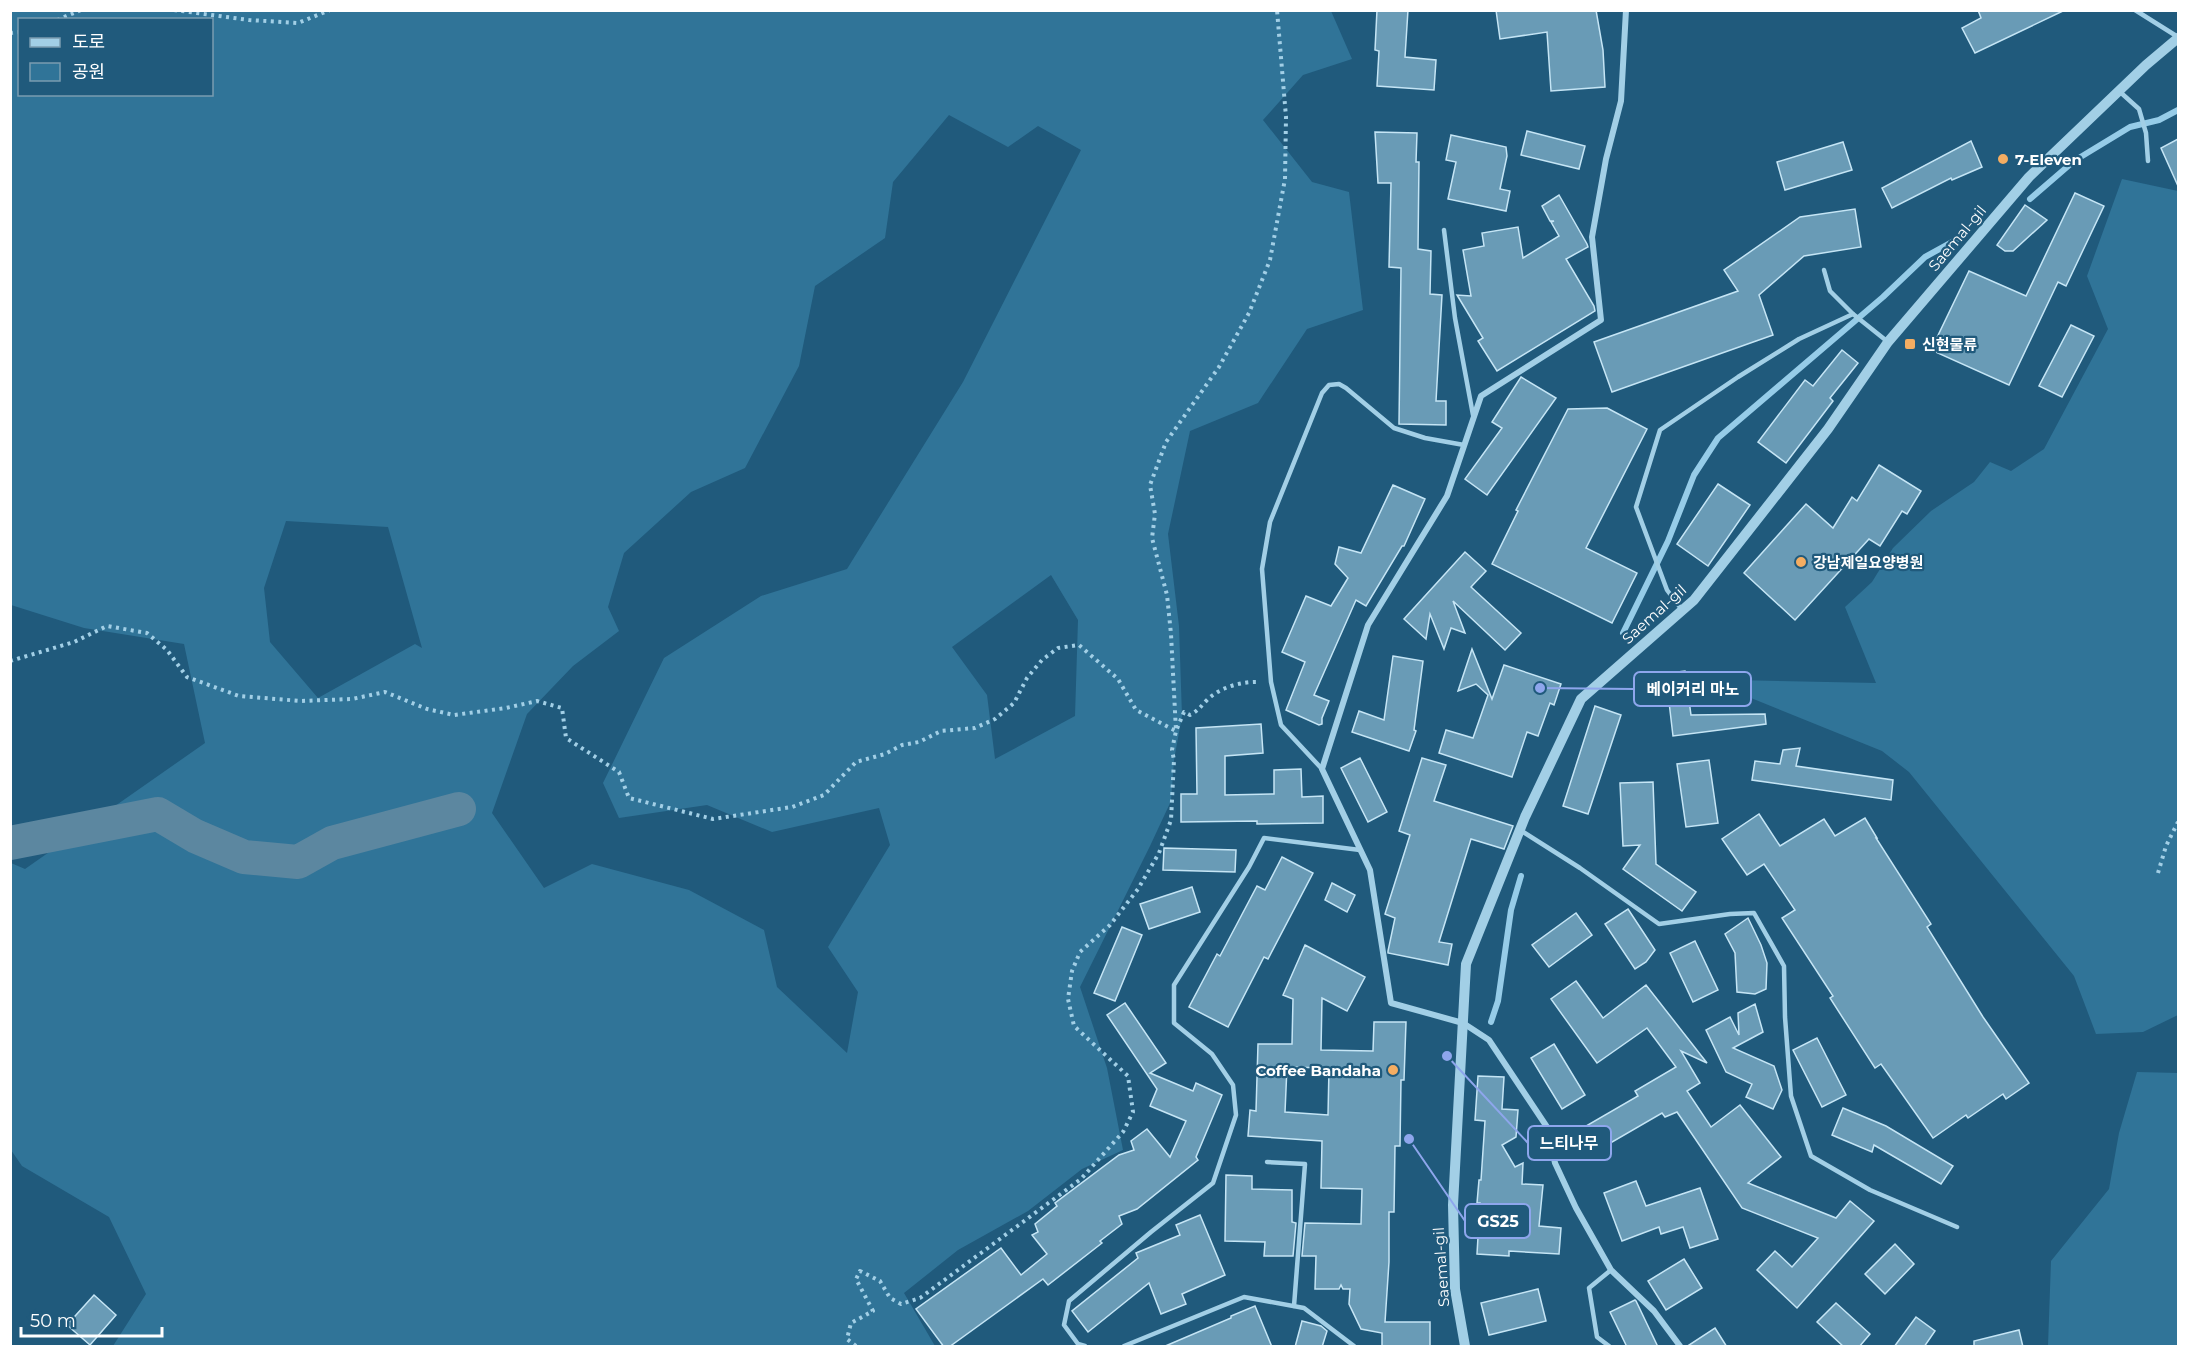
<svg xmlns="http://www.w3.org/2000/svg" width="2189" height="1357" font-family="Montserrat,'Noto Sans KR',sans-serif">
	<rect width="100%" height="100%" fill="#205a7c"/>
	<g fill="#307498" fill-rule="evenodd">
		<path d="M11,10L1331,11L1352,59L1303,75L1263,120L1312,182L1349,192L1363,310L1307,329L1258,403L1190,431L1168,534L1179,626L1182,716L1174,760L1171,801L1150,846L1080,987L1107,1068L1123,1150L1082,1169L1028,1211L958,1250L904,1293L935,1346H113L146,1294L109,1217L22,1166L11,1150V863L25,869L205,743L184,644L84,628L11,605ZM20,20H212V94H20ZM949,115L1008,147L1038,126L1081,150L963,382L847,569L761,596L664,658L603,783L619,818L707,805L772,832L879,808L890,845L828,947L858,992L847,1053L777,987L764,930L689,890L592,864L544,888L492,813L527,714L573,666L619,631L608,607L624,553L691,492L745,468L799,366L815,286L885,238L893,182ZM286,521L388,527L422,648L415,644L318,698L270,642L264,588ZM1051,575L1078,620L1075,716L995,759L987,695L952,647Z"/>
		<path d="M2122,179L2178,191V1015L2143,1032L2096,1034L2074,976L1909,772L1882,751L1751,698L1733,680L1876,683L1845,607L1872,582L1893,548L1931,511L1974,482L1990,462L2011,471L2044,449L2108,329L2087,276Z"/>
		<path d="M2137,1072L2178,1073V1346H2048L2051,1261L2109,1189L2119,1133Z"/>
	</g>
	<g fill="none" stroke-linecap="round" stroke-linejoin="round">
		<g stroke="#96cce8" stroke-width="6">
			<path d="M2030,199L2074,161L2130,127L2159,120L2178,110"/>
			<path d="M1623,633L1668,541L1694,475L1718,438L1883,297L1925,257L1965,235"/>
			<path d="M1491,1022L1498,1001L1511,910L1521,876"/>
		</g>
		<path stroke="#5c87a0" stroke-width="34" d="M10,843L158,814L195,836L244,857L298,862L332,843L459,809"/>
	</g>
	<g fill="#699bb6" stroke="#c5e5f5" stroke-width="1.5" fill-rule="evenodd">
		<path d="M1377,10H1408L1405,57L1436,60L1434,90L1377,86L1379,51L1375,50Z"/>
		<path d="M1496,10H1596L1603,50L1605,87L1551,91L1547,32L1500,39Z"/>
		<path d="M1978,10H2065L1975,53L1962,28L1981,18Z"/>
		<path d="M1527,131L1585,146L1579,169L1521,155Z"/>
		<path d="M1375,132L1417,133L1416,162H1419L1418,249L1431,251L1430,294L1442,295L1436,401H1446V425L1399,424L1401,268L1389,267L1391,183H1378Z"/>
		<path d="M1451,135L1506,147L1507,156L1500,189L1510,191L1506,211L1448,199L1456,162L1446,160Z"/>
		<path d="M2178,139V186L2161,148Z"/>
		<path d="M1971,141L1982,167L1952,180L1951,178L1892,208L1882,188Z"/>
		<path d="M1843,142L1852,170L1785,190L1777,162Z"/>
		<path d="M2075,193L2104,206L2066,286L2058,282L2009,385L1931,350L1969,271L2026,296Z"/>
		<path d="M1559,195L1587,244L1588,247L1566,259L1594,306L1595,311L1497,371L1478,341L1483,338L1457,295L1471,296L1463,250L1484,246L1482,233L1518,227L1523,258L1559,236L1551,222L1554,221H1550L1542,206Z"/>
		<path d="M2025,205L2047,220L2013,251H2005L1997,245Z"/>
		<path d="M1855,209L1861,247L1804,256L1759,295L1773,335L1612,392L1594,342L1738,291L1724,270L1800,217Z"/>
		<path d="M2071,325L2094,336L2062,397L2039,386Z"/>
		<path d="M1842,350L1858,363L1830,398L1833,401L1786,463L1758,442L1805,380L1813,386Z"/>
		<path d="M1521,377L1556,398L1487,495L1465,479L1502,428L1492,422Z"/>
		<path d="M1607,408L1647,429L1586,548L1637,573L1612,623L1492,564L1518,511L1516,510L1568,409Z"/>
		<path d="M1879,465L1921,491L1907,514L1902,511L1880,546L1869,539L1795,620L1744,573L1806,504L1833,528L1852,497L1857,501Z"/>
		<path d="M1718,484L1750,505L1708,566L1677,544Z"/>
		<path d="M1393,485L1425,499L1404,546H1402L1366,606L1356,600L1314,695L1329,701L1322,718V724L1319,725L1286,710L1305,662L1282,652L1306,596L1331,606L1348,578L1335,564L1339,547L1361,553Z"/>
		<path d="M1465,552L1486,571L1471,587L1521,633L1505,650L1453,601L1465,633L1451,628L1444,649L1430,614L1426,639L1404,619Z"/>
		<path d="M1472,649L1492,699L1504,665L1561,684L1554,705L1550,703L1538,736L1527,732L1512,777L1439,753L1446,730L1473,738L1488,695L1476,684L1458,691Z"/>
		<path d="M1393,656L1423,661L1414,730L1416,731L1409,751L1352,732L1359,711L1384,720Z"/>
		<path d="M1685,671L1691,715L1765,714L1766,724L1673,736L1669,702L1656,703L1652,675Z"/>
		<path d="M1595,706L1621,715L1588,814L1563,806Z"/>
		<path d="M1261,724L1263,753L1225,756V795L1274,794V770L1301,769L1302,797L1323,796V823L1257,824V821L1181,822V794H1197L1196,728Z"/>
		<path d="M1800,748L1796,766L1893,780L1891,800L1752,780L1755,761L1780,764L1783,750Z"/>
		<path d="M1360,758L1387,812L1368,822L1341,768Z"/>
		<path d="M1422,758L1446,765L1434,801L1513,826L1504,849L1471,839L1439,942L1452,944L1448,965L1388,953V951L1395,918L1385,914L1410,835L1399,831Z"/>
		<path d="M1709,760L1718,823L1686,827L1677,764Z"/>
		<path d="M1653,782L1656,864L1696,892L1682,911L1623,869L1640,845L1623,846L1620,783Z"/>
		<path d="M1759,814L1780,846L1824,819L1835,836L1865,818L1877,838H1876L1931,924L1927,927L1983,1017L2029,1083L2006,1099L2003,1094L1968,1118L1966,1115L1933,1138L1881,1064L1875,1068L1830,998L1833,996L1782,918L1795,910L1764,864L1747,875L1722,839Z"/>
		<path d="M1164,848L1236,850L1235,872L1163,870Z"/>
		<path d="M1282,857L1313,873L1268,959L1264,957L1228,1027L1189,1007L1217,954L1220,956L1257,886L1265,890Z"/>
		<path d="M1332,883L1355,895L1347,912L1325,900Z"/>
		<path d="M1192,887L1200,912L1149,929L1140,904Z"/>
		<path d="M1628,909L1655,950L1646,962L1635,969L1605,924Z"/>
		<path d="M1576,913L1592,935L1549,967L1532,945Z"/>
		<path d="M1748,918L1761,945L1767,963L1766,989L1755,994L1737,992L1735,953L1725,934Z"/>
		<path d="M1122,927L1142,935L1115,1001L1094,993Z"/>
		<path d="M1695,941L1718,990L1693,1002L1670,953Z"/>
		<path d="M1305,945L1365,977L1347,1011L1322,998L1321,1050L1373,1051L1374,1022H1406L1404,1080H1401L1400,1146H1395L1394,1212H1389V1262L1385,1322H1430V1347H1382V1333L1361,1329L1349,1304L1350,1289H1343L1341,1285L1339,1289H1315L1316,1256H1302L1305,1223L1361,1224L1362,1189L1321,1188L1322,1141L1248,1136L1250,1110L1256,1111L1258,1044H1292L1293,999L1283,995ZM1287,1067L1329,1068L1328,1115L1285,1112Z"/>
		<path d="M1576,981L1603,1018L1646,985L1707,1063L1681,1051L1700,1083L1687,1091L1711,1127L1740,1105L1781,1157L1748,1183L1836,1218L1850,1201L1874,1221L1797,1308L1757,1270L1775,1251L1792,1267L1818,1238L1742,1208L1677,1112L1665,1117L1662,1113L1588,1156L1574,1133L1638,1096L1635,1091L1676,1067L1647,1028L1597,1063L1551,999Z"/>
		<path d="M1125,1003L1166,1063L1150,1073L1193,1091L1196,1083L1222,1095L1196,1157L1198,1160L1137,1209L1119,1216L1122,1224L1100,1241L1102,1243L1048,1285L1043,1279L949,1347H944L916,1309L1001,1248L1021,1275L1047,1254L1032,1235L1038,1232L1035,1224L1057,1206L1055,1203L1119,1155L1134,1150L1131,1141L1147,1129L1170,1157L1186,1121L1150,1106L1157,1089L1107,1015Z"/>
		<path d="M1755,1004L1763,1032L1733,1048L1774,1066L1782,1090L1773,1109L1746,1097L1752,1084L1726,1072L1706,1030L1730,1017L1739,1035L1738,1013Z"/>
		<path d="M1817,1038L1846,1095L1822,1107L1793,1050Z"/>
		<path d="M1554,1044L1585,1095L1562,1109L1531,1058Z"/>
		<path d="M1478,1076L1504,1077L1502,1109L1518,1110L1516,1137L1502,1145L1515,1167L1523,1163L1522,1184L1543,1185L1539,1226L1561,1228L1559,1254L1509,1251V1256L1477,1254L1480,1203H1477L1479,1180H1481L1485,1121L1475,1120Z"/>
		<path d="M1843,1108L1886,1126L1953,1166L1941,1184L1874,1145L1872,1152L1832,1135Z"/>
		<path d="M1226,1175L1252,1176V1189L1292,1190V1222L1296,1223L1293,1256H1264L1265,1242L1225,1241Z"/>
		<path d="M1636,1181L1646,1206L1700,1188L1718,1239L1690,1248L1683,1227L1661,1234L1659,1227L1622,1241L1604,1193Z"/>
		<path d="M1200,1215L1225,1275L1182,1294L1186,1304L1161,1314L1149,1283L1088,1332L1072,1311L1138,1258L1136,1253L1180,1235L1176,1225Z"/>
		<path d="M1895,1244L1914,1264L1885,1294L1865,1274Z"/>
		<path d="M1684,1259L1702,1288L1666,1310L1648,1281Z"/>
		<path d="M1538,1289L1546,1321L1489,1335L1481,1303Z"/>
		<path d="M94,1295L116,1315L90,1345L67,1325Z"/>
		<path d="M1635,1300L1636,1301L1658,1347H1627L1610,1312Z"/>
		<path d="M1836,1303L1870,1334L1859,1347H1844L1817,1322Z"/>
		<path d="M1255,1306L1272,1347H1163L1231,1318V1316Z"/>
		<path d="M1916,1317L1935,1331L1924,1347H1894Z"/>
		<path d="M1302,1321L1321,1326L1327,1331L1322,1347H1295Z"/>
		<path d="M1715,1328L1727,1347H1686Z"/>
		<path d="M2019,1330L2023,1347H1974V1341Z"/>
	</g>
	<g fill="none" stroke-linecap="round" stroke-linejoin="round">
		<g stroke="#a2cfe6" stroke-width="4" stroke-dasharray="3 4.5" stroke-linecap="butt">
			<path d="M174,10L249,20L298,23L330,10"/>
			<path d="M57,20L81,10"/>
			<path d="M10,33L20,32"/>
			<path d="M10,661L74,642L107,626L147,633L167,650L187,677L239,696L301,701L352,699L385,692L427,709L454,715L506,708L537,701L562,708L566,738L619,772L629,798L713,819L792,807L824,795L856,762L885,754L902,745L919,742L941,731L975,728L995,719L1014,703L1027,678L1042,660L1058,648L1079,645L1118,679L1136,710L1176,731L1184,712L1190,715C1198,711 1201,706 1207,700C1220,687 1243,681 1260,682"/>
			<path d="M2158,873L2166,846L2178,822"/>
			<path d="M856,1346L847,1339L851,1323L873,1311L856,1279L860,1271L880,1281L890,1298L901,1304L920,1298L1081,1179L1123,1132L1133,1112L1128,1076L1074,1026L1068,999L1072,971L1080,952L1110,925L1138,889L1159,853L1171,820L1174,760L1172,750L1176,731L1171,634L1167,595L1152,538L1155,514L1150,485L1166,442L1219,367L1249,313L1270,260L1285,179L1286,117L1277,10"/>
		</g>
		<g stroke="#a2cfe6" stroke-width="4.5">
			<path d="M2135,10L2178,37"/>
			<path d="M2119,91L2139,109L2146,133L2148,161"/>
			<path d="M1444,230L1455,318L1473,415"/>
			<path d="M1824,270L1830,291L1853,314"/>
			<path d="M1682,610L1667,590L1636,507L1660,430L1738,377L1799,339L1853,314L1888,342"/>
			<path d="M1322,769L1281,725L1271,682L1262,569L1270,522L1322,393L1329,385L1339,384L1346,388L1394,428L1425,438L1464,445"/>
			<path d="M1520,830L1580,868L1659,924L1730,914L1754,913L1784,966L1785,1017L1791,1096L1811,1156L1870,1190L1957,1227"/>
			<path d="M1267,1162L1305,1164L1294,1306"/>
			<path d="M1085,1346L1078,1344L1064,1325L1069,1301L1151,1232L1213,1183L1236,1115L1233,1085L1212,1054L1174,1023V985L1249,867L1264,838L1360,850"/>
			<path d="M1124,1346L1244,1297L1304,1308L1354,1346"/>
			<path d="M1609,1346L1597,1337L1589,1288L1611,1270"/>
		</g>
		<path stroke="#a2cfe6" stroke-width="6" d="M1626,10L1621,101L1606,159L1592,237L1601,320L1481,396L1447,496L1368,625L1322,769L1370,870L1391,1003L1463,1023L1489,1040L1547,1127L1555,1163L1576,1208L1611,1270L1654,1311L1680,1346"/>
		<path stroke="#a2cfe6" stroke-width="10" d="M1465,1346L1455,1289L1453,1205L1466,964L1525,817L1581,699L1694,600L1828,429L1888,342L2029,177L2146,65L2178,38"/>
	</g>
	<g fill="#f4ad62" stroke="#205a7c" stroke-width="2">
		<circle cx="2003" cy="159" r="6"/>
		<rect x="1904" y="338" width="12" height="12" rx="3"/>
		<circle cx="1801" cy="562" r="6"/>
		<circle cx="1393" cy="1070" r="6"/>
	</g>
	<g text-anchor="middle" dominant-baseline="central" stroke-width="4.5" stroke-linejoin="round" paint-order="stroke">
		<g font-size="15" font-weight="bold" fill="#fff" stroke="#205a7c" text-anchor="start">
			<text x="2015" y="159">7-Eleven</text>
			<text x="1922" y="344">신현물류</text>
			<text x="1813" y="562">강남제일요양병원</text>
			<text x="1381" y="1070" text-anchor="end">Coffee Bandaha</text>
		</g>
		<g font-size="15" fill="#fff" stroke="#205a7c">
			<text transform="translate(1957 238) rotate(-50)">Saemal-gil</text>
			<text transform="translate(1654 614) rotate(-42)">Saemal-gil</text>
			<text transform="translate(1441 1267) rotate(-94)">Saemal-gil</text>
		</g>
	</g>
	<path fill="none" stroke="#8ea6ec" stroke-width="2" d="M1540 688L1634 689M1447 1056L1528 1143M1409 1139L1465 1221"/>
	<g fill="#8ea6ec" stroke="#205a7c" stroke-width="2">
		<circle cx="1540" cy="688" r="6"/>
		<circle cx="1447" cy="1056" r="6"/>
		<circle cx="1409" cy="1139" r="6"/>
	</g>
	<g fill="#205a7c" stroke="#8ea6ec" stroke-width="2">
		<rect x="1634" y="672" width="117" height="34" rx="6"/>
		<rect x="1528" y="1126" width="83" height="34" rx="6"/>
		<rect x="1465" y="1204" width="65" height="34" rx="6"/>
	</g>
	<g font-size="16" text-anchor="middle" font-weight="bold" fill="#fff">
		<text x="1693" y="695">베이커리 마노</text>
		<text x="1569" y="1149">느티나무</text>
		<text x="1498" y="1227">GS25</text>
	</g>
	<rect width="2189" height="1357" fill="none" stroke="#ffffff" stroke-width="24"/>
	<rect x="18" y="18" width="195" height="78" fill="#205a7c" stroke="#799cb0" stroke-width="1.5"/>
	<rect x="30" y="38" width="30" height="9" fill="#a2cfe6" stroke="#799cb0" stroke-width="1.5"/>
	<text x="72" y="48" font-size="18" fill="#ffffff">도로</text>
	<rect x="30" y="63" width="30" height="18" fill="#307498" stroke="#799cb0" stroke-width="1.5"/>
	<text x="72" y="78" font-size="18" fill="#ffffff">공원</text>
	<path d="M21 1327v9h141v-9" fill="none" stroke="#ffffff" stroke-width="3"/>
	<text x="30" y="1327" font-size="18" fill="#ffffff" stroke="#205a7c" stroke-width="4.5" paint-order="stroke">50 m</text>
</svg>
